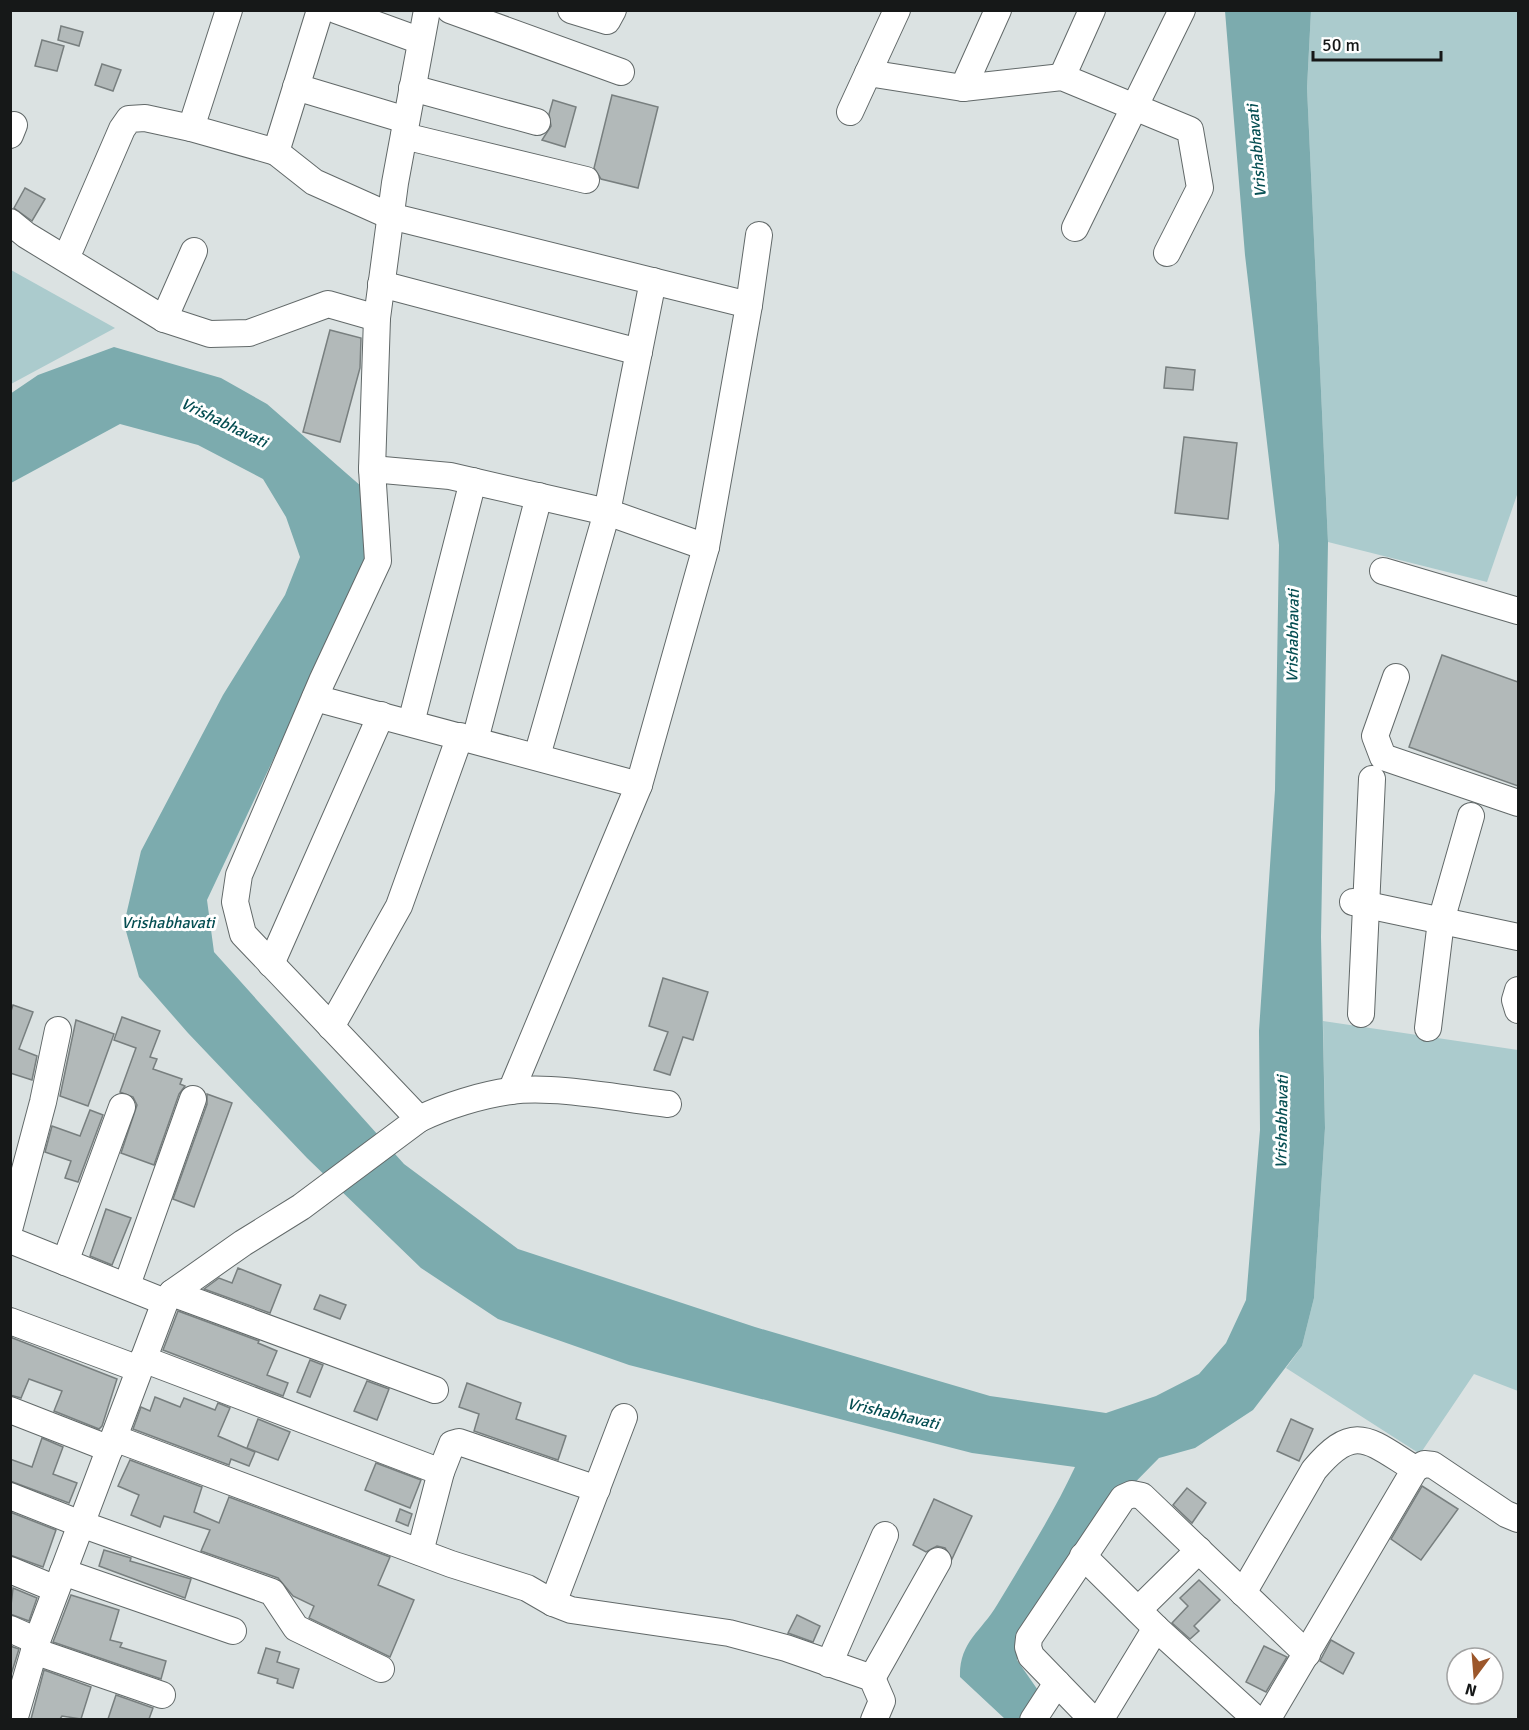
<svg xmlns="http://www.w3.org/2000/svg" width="1529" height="1730" font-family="Signika,sans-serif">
	<rect width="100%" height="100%" fill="#dbe2e2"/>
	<g fill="#abcbcd">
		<path d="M1311,11H1518V492L1487,582L1328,542L1307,88Z"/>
		<path d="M11,270L115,328L11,384Z"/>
		<path d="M1323,1021L1518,1050V1391L1474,1374L1420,1454L1286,1368L1302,1346L1314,1298L1325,1128Z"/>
	</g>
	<path fill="#7cabae" d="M1225,11H1311L1307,88L1328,542L1321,937L1325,1128L1314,1298L1302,1346L1253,1410L1195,1448L1159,1458L1102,1516L1028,1627L1017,1660L1042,1696L1023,1719H1005L960,1677C959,1642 981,1632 997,1605C1024,1560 1053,1514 1075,1467L972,1453L629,1365L498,1319L421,1268L307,1158L188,1033L139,977L124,924L141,851L223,695L285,595L300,557L286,517L263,479L198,445L120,424L11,483L10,394L38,375L114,347L221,378L267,404L362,487L369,556L207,900L214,952L404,1164L518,1249L755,1327L990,1396L1106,1413L1156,1396L1199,1374L1226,1343L1246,1300L1260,1130L1259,1031L1275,790L1279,545L1245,255Z"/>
	<g fill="#b2b9b9" stroke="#787f7f" stroke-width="1.5">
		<path d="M61,26L83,32L79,46L58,40Z"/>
		<path d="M42,40L64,46L57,71L35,66Z"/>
		<path d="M102,64L121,70L113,91L95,85Z"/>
		<path d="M612,95L658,107L638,188L601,179L594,168Z"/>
		<path d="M553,100L576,107L565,147L542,140L551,126L549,114Z"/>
		<path d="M25,188L45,199L32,221L14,208Z"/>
		<path d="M330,330L361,338L360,368L340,442L303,432Z"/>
		<path d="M1166,367L1195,370L1193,390L1164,388Z"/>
		<path d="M1184,437L1237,443L1228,519L1175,513Z"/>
		<path d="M1442,655L1518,682V786L1409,747Z"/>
		<path d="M663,978L708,992L693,1040L683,1037L670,1075L654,1070L668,1032L649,1026Z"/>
		<path d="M13,1005L33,1012L19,1049L37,1056L32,1080L10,1073V1014Z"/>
		<path d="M122,1017L160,1031L150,1057L157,1059L153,1069L182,1079L180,1084L185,1086L179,1094L154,1165L121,1153L137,1105L133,1097L120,1092L136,1048L114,1040Z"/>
		<path d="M76,1020L114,1034L88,1106L60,1096Z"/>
		<path d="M207,1094L232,1103L194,1207L173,1199L207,1104Z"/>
		<path d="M90,1110L103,1115L78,1182L65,1178L71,1161L45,1152L52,1126L80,1136Z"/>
		<path d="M106,1209L131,1218L112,1265L90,1256Z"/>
		<path d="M238,1268L281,1285L270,1313L204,1289L219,1278L232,1283Z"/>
		<path d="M320,1295L346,1305L340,1319L314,1309Z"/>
		<path d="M178,1311L259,1341L258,1343L277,1351L267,1375L288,1383L283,1396L163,1350Z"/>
		<path d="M10,1337L117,1379L102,1426L99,1429L54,1411L62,1391L29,1379L21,1398L10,1395Z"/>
		<path d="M310,1360L323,1365L310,1397L297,1392Z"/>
		<path d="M367,1381L389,1389L377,1420L354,1411Z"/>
		<path d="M467,1383L521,1403L516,1419L566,1436L558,1460L474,1431L479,1414L459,1407Z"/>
		<path d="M155,1397L180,1407L184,1398L215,1410L218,1403L230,1408L218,1436L255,1452L249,1466L231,1459L229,1465L133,1429L141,1407L150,1411Z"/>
		<path d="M258,1419L290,1432L278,1460L247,1448Z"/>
		<path d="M1291,1419L1313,1429L1299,1461L1277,1451Z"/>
		<path d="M42,1438L63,1447L53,1474L77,1483L69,1503L10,1481V1459L32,1467Z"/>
		<path d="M130,1460L202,1487L194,1512L219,1523L229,1497L390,1557L378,1585L414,1600L390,1657L309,1618L314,1606L293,1596L278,1578L201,1551L210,1530L164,1516L160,1527L131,1515L139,1495L118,1486Z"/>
		<path d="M376,1463L421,1480L410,1508L365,1490Z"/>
		<path d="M1422,1486L1458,1509L1421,1560L1391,1539Z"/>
		<path d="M1187,1488L1206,1503L1192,1523L1173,1505Z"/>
		<path d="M934,1499L972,1516L952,1559L945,1548L937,1546L926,1552L913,1545Z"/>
		<path d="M400,1509L412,1514L408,1526L396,1521Z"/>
		<path d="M10,1512L56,1530L43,1567L10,1555Z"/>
		<path d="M104,1550L131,1558L130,1561L191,1579L185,1598L99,1566Z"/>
		<path d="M1199,1580L1220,1600L1194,1626L1199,1631L1190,1639L1172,1623L1188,1606L1180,1598Z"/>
		<path d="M13,1588L37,1598L29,1621L10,1614Z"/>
		<path d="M71,1595L119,1610L110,1640L122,1643L120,1647L166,1661L161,1679L53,1642Z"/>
		<path d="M797,1615L820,1626L813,1642L788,1633Z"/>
		<path d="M1331,1640L1354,1653L1343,1674L1320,1661Z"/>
		<path d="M10,1646L19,1649L10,1678Z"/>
		<path d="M1264,1646L1287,1657L1266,1692L1246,1682Z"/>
		<path d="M266,1648L280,1652L277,1662L299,1669L293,1688L277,1683L278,1679L258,1673Z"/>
		<path d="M44,1670L91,1687L81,1719L62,1716L60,1719H31Z"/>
		<path d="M116,1695L153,1708L149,1719H108Z"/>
	</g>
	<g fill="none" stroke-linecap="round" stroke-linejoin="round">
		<g stroke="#626969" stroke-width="28">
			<g id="minor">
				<path d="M229,10L191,128L276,152L320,10"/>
				<path d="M336,10L421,41"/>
				<path d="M450,10L621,72"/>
				<path d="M571,10L607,21L613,10"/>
				<path d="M868,73L963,88L1062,77L1190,130L1200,188L1167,253"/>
				<path d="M1062,77L1092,10"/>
				<path d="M296,87L406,120"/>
				<path d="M412,88L537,122"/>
				<path d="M963,88L998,10"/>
				<path d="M850,112L897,10"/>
				<path d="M10,135L14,125"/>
				<path d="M404,136L586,180"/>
				<path d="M276,152L314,182L390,216L749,305L706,547L639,785L315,698"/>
				<path d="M10,222L26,235L164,319L210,334L249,333L328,304L377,318"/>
				<path d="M1075,228L1182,10"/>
				<path d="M71,247L122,129L129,119L145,118L191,128"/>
				<path d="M653,281L607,512L706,547"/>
				<path d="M381,284L639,352"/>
				<path d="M749,305L759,235"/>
				<path d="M164,319L194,251"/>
				<path d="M372,469L450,476L607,512L537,756"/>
				<path d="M1383,571L1518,611"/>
				<path d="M1396,677L1375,736L1383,757L1518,803"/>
				<path d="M411,723L473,481"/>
				<path d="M475,740L539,496"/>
				<path d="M1353,902L1518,937"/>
				<path d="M271,964L381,715"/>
				<path d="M1518,990L1515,1000L1518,1010"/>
				<path d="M1361,1014L1372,779"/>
				<path d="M331,1027L399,906L460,736"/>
				<path d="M1428,1028L1441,921L1471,816"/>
				<path d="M511,1091L639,785"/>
				<path d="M419,1119C446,1106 481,1095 511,1091C554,1085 623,1099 668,1104"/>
				<path d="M10,1226L43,1102L58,1030"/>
				<path d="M10,1240L165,1302"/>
				<path d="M65,1262L122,1107"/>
				<path d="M127,1285L193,1099"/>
				<path d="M172,1293L435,1390"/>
				<path d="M10,1321L139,1369"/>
				<path d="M143,1359L441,1472"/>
				<path d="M10,1410L110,1449"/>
				<path d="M114,1438L451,1564L527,1588L553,1603L571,1610L729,1633L786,1648L872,1678L882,1701L874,1720"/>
				<path d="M10,1496L81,1524L272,1592L296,1628L381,1669"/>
				<path d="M420,1552L441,1472L452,1444L459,1442L597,1489"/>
				<path d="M1083,1556L1156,1628L1257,1720"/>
				<path d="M10,1570L56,1589"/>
				<path d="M63,1572L233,1631"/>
				<path d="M1243,1593L1314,1470C1355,1421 1369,1441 1415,1469"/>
				<path d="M553,1603L624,1417"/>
				<path d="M1138,1610L1199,1550"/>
				<path d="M10,1629L37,1641"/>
				<path d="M34,1651L162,1695"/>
				<path d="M829,1664L885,1535"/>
				<path d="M872,1678L938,1561"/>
				<path d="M14,1720L37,1641L165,1302L172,1293L243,1243L301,1207L419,1119L243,934L235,902L239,875L322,681L378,561L372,469L377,318L395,183L427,10"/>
				<path d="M1033,1720L1057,1683"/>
				<path d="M1093,1720L1031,1656L1028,1647L1029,1638L1123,1498L1132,1494L1142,1496L1307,1654"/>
				<path d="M1100,1720L1156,1628"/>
				<path d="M1267,1720L1415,1469L1424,1464L1433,1465L1506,1514L1518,1519"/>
			</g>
		</g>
		<use href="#minor" stroke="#fff" stroke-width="26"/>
	</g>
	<g text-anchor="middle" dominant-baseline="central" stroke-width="6" stroke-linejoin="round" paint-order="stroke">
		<g font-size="16" font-style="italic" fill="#054e52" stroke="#fff">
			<text transform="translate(1257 151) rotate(-95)">Vrishabhavati</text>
			<text transform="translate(224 423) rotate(26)">Vrishabhavati</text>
			<text transform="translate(1293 636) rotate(-89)">Vrishabhavati</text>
			<text x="168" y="923">Vrishabhavati</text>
			<text transform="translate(1282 1122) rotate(-89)">Vrishabhavati</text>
			<text transform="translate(893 1414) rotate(13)">Vrishabhavati</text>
		</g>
	</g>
	<rect width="1529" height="1730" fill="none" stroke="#161818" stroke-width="24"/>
	<g transform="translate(1475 1676) rotate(196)"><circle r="28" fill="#ffffff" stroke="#a2a3a3" stroke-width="1.5"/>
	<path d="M0-4.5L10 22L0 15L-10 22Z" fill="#9c572b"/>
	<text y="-9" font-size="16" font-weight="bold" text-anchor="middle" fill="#161818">N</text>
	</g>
	<path d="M1313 51v9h128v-9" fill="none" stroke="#161818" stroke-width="3"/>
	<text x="1322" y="51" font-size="18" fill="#161818" stroke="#ffffff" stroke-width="4.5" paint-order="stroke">50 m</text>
</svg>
